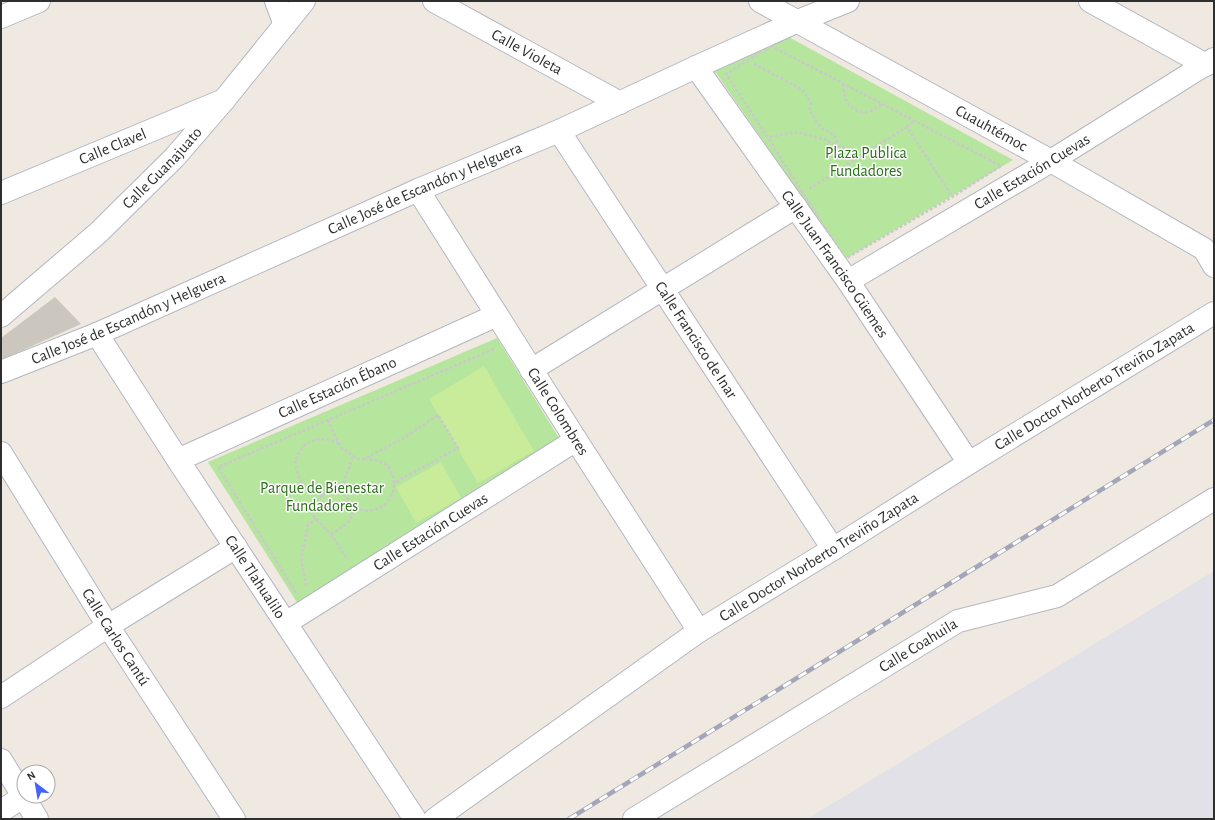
<svg xmlns="http://www.w3.org/2000/svg" width="1215" height="820" font-family="'Alegreya Sans',sans-serif">
	<rect width="100%" height="100%" fill="#efe9e1"/>
	<path fill="#e3e1e8" d="M1214,571V819H807Z"/>
	<g fill="#b6e59e">
		<path d="M785,35L1013,160L845,259L712,67Z"/>
		<path d="M497,338L559,438L298,604L208,462Z"/>
	</g>
	<g fill="#c9ec9a">
		<path d="M484,366L534,451L478,483L429,399Z"/>
		<path d="M441,462L461,498L416,523L396,487Z"/>
	</g>
	<path fill="#cbc7bf" d="M55,297L81,324L1,360V338Z"/>
	<g fill="none" stroke-linecap="round" stroke-linejoin="round">
		<g stroke="#b4b7c1" stroke-width="24">
			<g id="street">
				<path d="M276,1L285,25"/>
				<path id="s1" d="M434,1L620,103"/>
				<path d="M1090,1L1206,65"/>
				<path d="M1,17L39,1"/>
				<path id="s2" d="M696,67L848,281L969,463"/>
				<path id="s3" d="M559,131L833,549"/>
				<path id="s4" d="M418,190L576,440L699,631"/>
				<path id="s5" d="M1,193L224,100"/>
				<path id="s6" d="M848,281L1051,161L1214,59"/>
				<path id="s7" d="M97,334L178,460L415,819"/>
				<path d="M531,370L796,207"/>
				<path id="s8" d="M1,372L97,334L418,190L559,131L696,67L798,21L848,1"/>
				<path id="s9" d="M1,453L108,626L234,819"/>
				<path id="s10" d="M178,460L497,315"/>
				<path id="s11" d="M286,623L576,440"/>
				<path d="M1,697L108,626L236,547"/>
				<path d="M1,760L37,819"/>
				<path d="M1,811L23,797"/>
				<path id="s12" d="M634,819L958,621L1057,596L1214,499"/>
			</g>
		</g>
		<g stroke="#b4b7c1" stroke-width="24">
			<g id="secondary">
				<path id="s13" d="M760,1L1051,161L1204,249L1214,266"/>
				<path id="s14" d="M1,316L98,233L175,157L224,100L304,1"/>
				<path id="s15" d="M435,819L699,631L833,549L969,463L1214,313"/>
			</g>
		</g>
		<g stroke="#c9c9c9" stroke-width="2.5" stroke-dasharray="3 2" stroke-linecap="butt">
			<path d="M771,46L1001,166L952,197L845,259L768,138L726,74Z"/>
			<path d="M754,64L803,90L811,103L809,110L821,128L831,133L836,138L838,146"/>
			<path d="M843,84C844,88 843,93 845,97C848,108 860,115 871,111C874,110 878,106 882,104"/>
			<path d="M907,127L914,121"/>
			<path d="M770,137L796,132L824,139L838,146L852,149L859,157L907,127L952,196"/>
			<path d="M809,189L859,157"/>
			<path d="M328,420L340,447L358,459H365L375,453L404,438L438,415L458,448L394,483C393,465 382,460 365,459"/>
			<path d="M341,490L329,491L315,500L312,513L316,519L331,534C336,531 346,525 349,521C358,509 348,498 341,490L353,456"/>
			<path d="M323,495C317,493 307,490 303,485C298,479 296,467 295,460C298,455 300,450 304,446C312,437 328,438 338,443"/>
			<path d="M352,504C365,517 387,510 393,492C394,489 394,486 394,483"/>
			<path d="M331,534L347,559"/>
			<path d="M306,586L301,558L308,525L316,519"/>
			<path d="M296,593L218,467L494,349"/>
		</g>
		<use href="#street" stroke="#fff" stroke-width="22"/>
		<use href="#secondary" stroke="#fff" stroke-width="22"/>
		<g stroke="#a3a6b8" stroke-width="4.5">
			<path id="rail" d="M569,819L1214,420"/>
		</g>
		<use href="#rail" stroke="#fff" stroke-width="3" stroke-dasharray="9" stroke-linecap="butt"/>
	</g>
	<g text-anchor="middle" dominant-baseline="central" stroke-width="3" stroke-linejoin="round" paint-order="stroke">
		<g font-size="16" fill="#2e2e2e" stroke="#fff">
			<text stroke="none"><textPath href="#s1" startOffset="106">Calle Violeta</textPath></text>
			<text stroke="none"><textPath href="#s13" startOffset="264">Cuauhtémoc</textPath></text>
			<text stroke="none"><textPath href="#s5" startOffset="121">Calle Clavel</textPath></text>
			<text stroke="none"><textPath href="#s14" startOffset="219">Calle Guanajuato</textPath></text>
			<text stroke="none"><textPath href="#s6" startOffset="214">Calle Estación Cuevas</textPath></text>
			<text stroke="none"><textPath href="#s8" startOffset="462">Calle José de Escandón y Helguera</textPath></text>
			<text stroke="none"><textPath href="#s2" startOffset="241">Calle Juan Francisco Güemes</textPath></text>
			<text stroke="none"><textPath href="#s8" startOffset="138">Calle José de Escandón y Helguera</textPath></text>
			<text stroke="none"><textPath href="#s3" startOffset="250">Calle Francisco de Inar</textPath></text>
			<text stroke="none"><textPath href="#s15" startOffset="789">Calle Doctor Norberto Treviño Zapata</textPath></text>
			<text stroke="none"><textPath href="#s10" startOffset="175">Calle Estación Ébano</textPath></text>
			<text stroke="none"><textPath href="#s4" startOffset="262">Calle Colombres</textPath></text>
			<text stroke="none"><textPath href="#s11" startOffset="171">Calle Estación Cuevas</textPath></text>
			<text stroke="none"><textPath href="#s15" startOffset="465">Calle Doctor Norberto Treviño Zapata</textPath></text>
			<text stroke="none"><textPath href="#s7" startOffset="290">Calle Tlahualilo</textPath></text>
			<text stroke="none"><textPath href="#s9" startOffset="217">Calle Carlos Cantú</textPath></text>
			<text stroke="none"><textPath href="#s12" startOffset="333">Calle Coahuila</textPath></text>
		</g>
		<g font-size="16" fill="#2c6e1b" stroke="#fff">
			<text x="866" y="153">Plaza Publica<tspan x="866" dy="18">Fundadores</tspan></text>
			<text x="322" y="488">Parque de Bienestar<tspan x="322" dy="18">Fundadores</tspan></text>
		</g>
	</g>
	<rect width="1215" height="820" fill="none" stroke="#2e2e2e" stroke-width="4"/>
	<g transform="translate(36 784) rotate(329)"><circle r="19" fill="#ffffff" stroke="#ababab"/>
	<path d="M0-3L7 15L0 10L-7 15Z" fill="#4264fb"/>
	<text y="-6" font-size="11" font-weight="bold" text-anchor="middle" fill="#2e2e2e">N</text>
	</g>
</svg>
